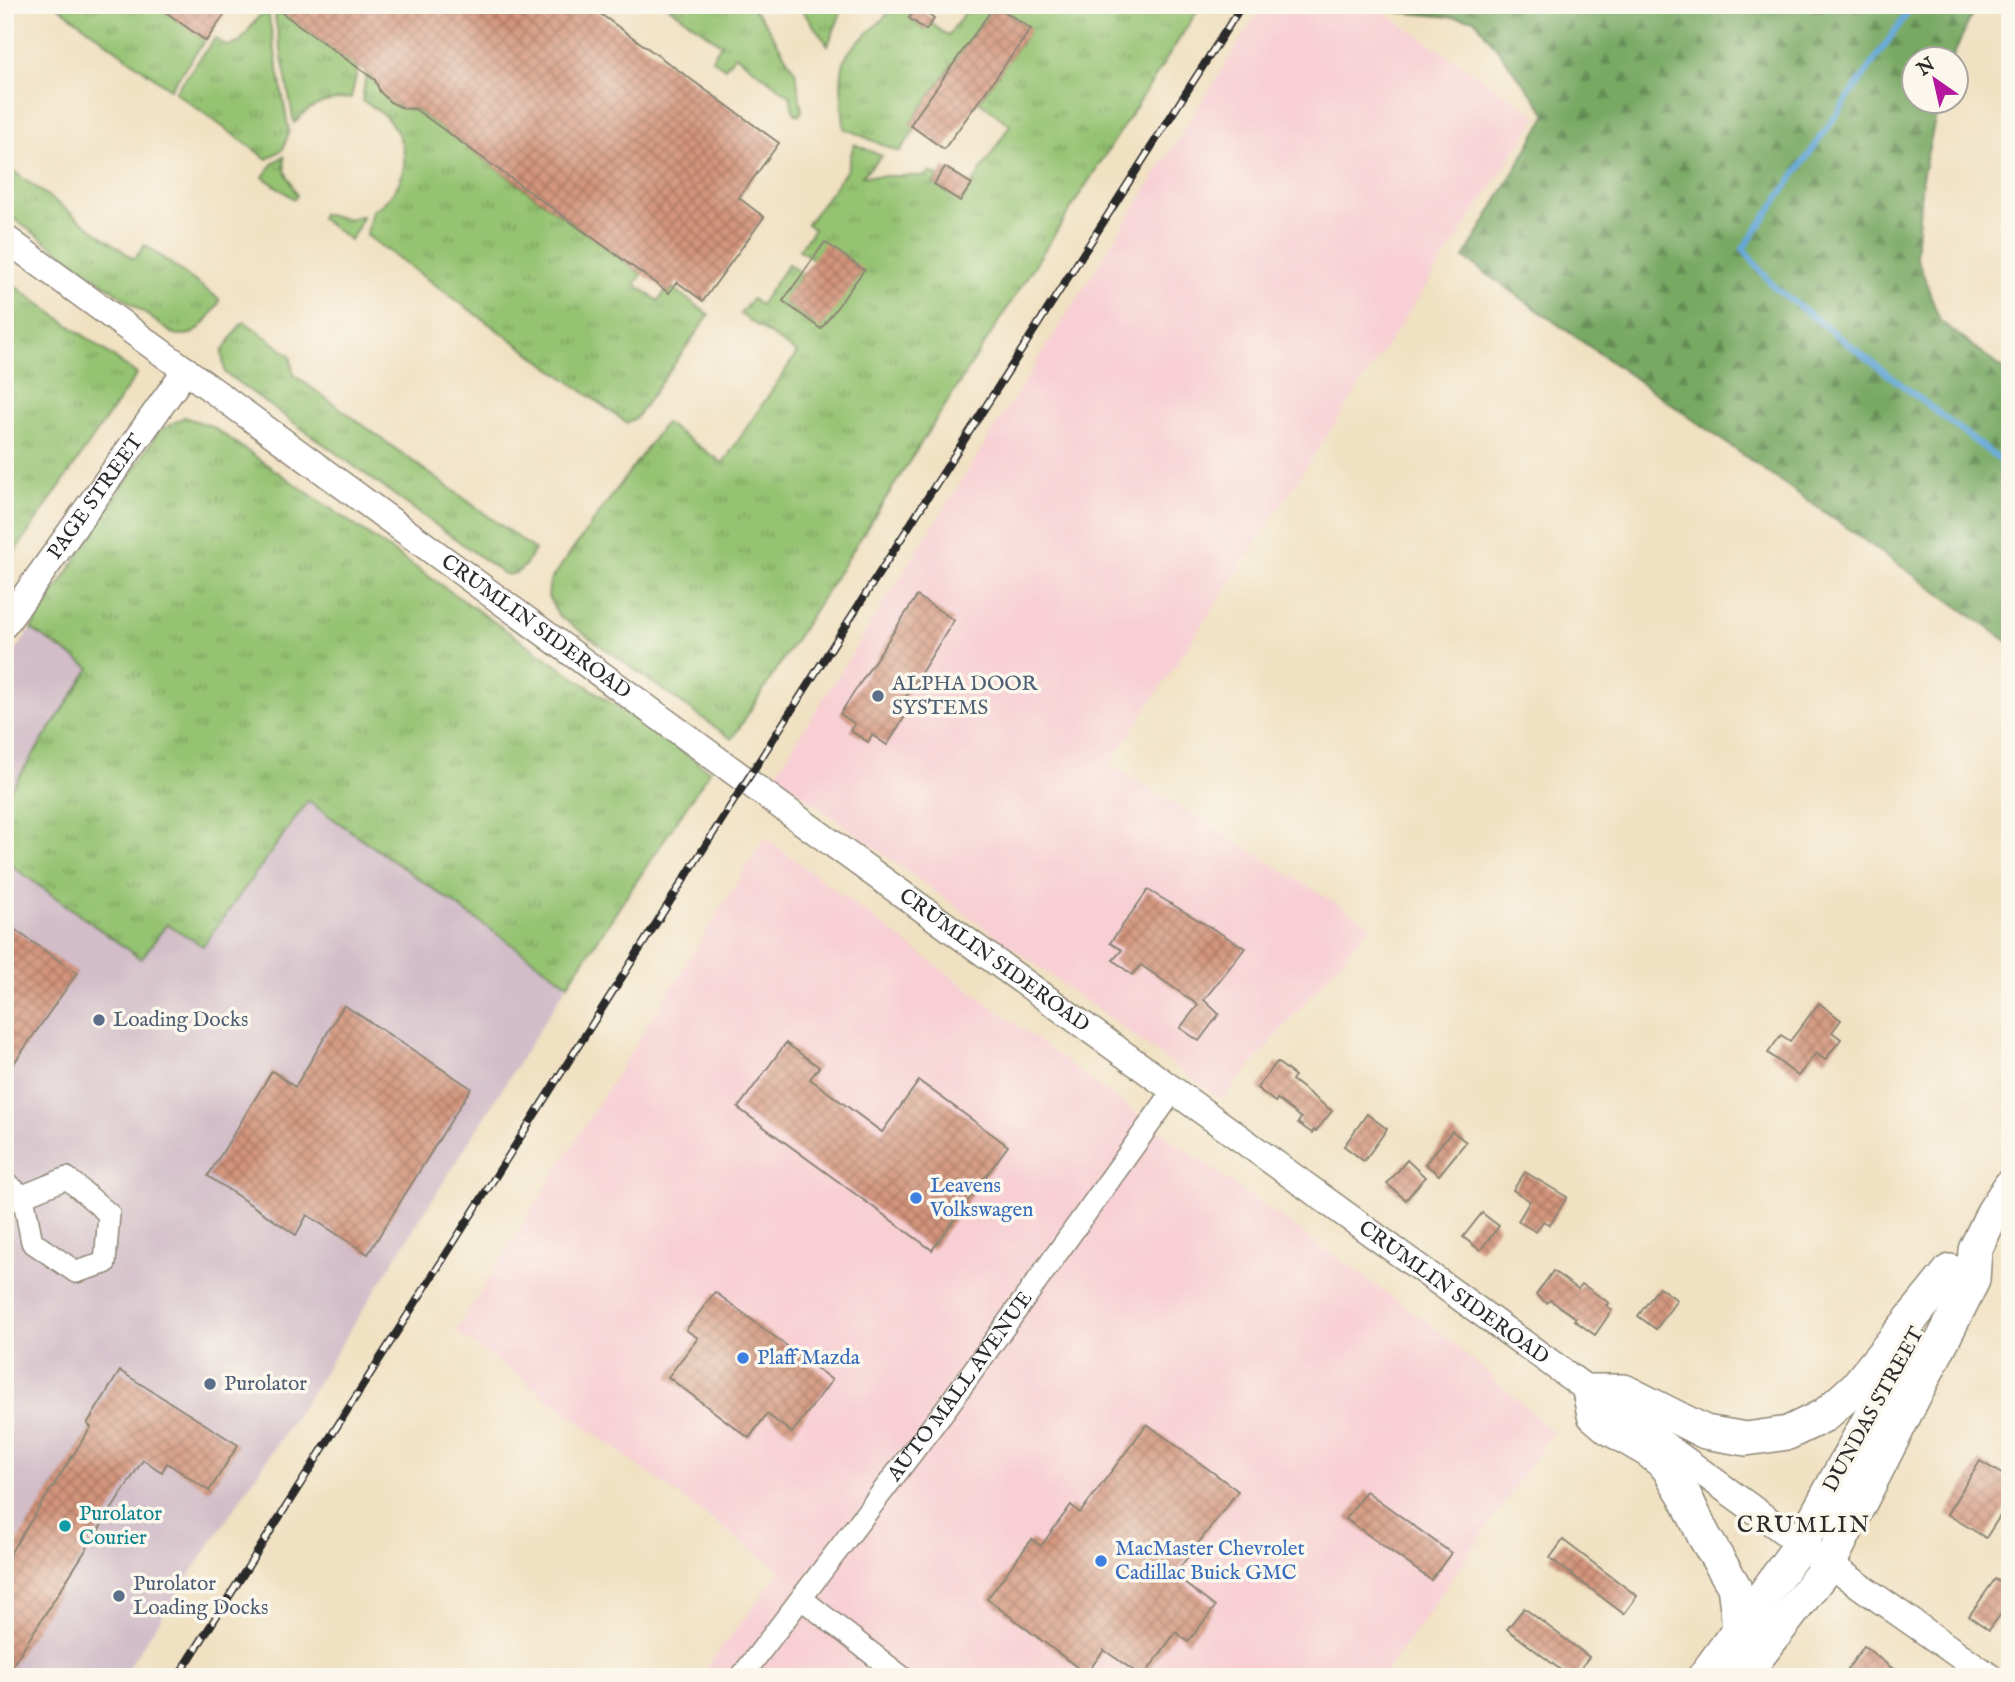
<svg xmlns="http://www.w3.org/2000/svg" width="2015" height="1682" font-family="'IM FELL English',serif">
	<defs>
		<pattern id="grass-tufts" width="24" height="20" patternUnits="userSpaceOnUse" patternTransform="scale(1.75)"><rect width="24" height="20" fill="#95c372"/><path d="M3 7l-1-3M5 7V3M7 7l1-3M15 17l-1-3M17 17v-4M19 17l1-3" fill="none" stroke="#7a9f5e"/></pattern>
		<pattern id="forest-firs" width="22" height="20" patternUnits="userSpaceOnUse" patternTransform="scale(1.75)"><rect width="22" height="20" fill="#78a964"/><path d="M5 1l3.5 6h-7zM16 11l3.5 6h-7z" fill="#638a53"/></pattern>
		<pattern id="building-cross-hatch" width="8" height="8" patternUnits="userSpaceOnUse" patternTransform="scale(1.75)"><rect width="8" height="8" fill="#d3947b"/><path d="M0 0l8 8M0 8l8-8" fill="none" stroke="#ab7965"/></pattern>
	</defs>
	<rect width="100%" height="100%" fill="#fbf7ec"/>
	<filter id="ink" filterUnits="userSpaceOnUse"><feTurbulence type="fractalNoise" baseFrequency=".0143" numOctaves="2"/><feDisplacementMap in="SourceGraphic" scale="14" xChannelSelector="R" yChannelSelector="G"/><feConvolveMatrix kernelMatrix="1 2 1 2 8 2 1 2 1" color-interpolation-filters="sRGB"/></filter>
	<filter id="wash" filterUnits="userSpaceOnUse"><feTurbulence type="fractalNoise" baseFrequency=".00686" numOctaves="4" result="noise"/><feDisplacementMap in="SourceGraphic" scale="28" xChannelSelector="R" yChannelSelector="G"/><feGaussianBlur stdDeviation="1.57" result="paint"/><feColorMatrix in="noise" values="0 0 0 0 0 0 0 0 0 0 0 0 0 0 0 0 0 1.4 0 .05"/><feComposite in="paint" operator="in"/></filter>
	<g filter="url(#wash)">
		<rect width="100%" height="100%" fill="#f0e1c2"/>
		<g fill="#f7cfd4">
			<path d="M1263,5H1373L1538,116L1110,764L1371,925L1222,1100L775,775Z"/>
			<path d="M765,838L1184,1149L1436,1328L1553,1432L1412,1636L1381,1677H699L781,1571L456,1331Z"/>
		</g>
		<g fill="#d2bdc8">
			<path d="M31,629L90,668L5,798V666Z"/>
			<path d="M308,801L568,984L305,1402L122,1677H5V861L141,959L167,924L203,945Z"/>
		</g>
		<g fill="url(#grass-tufts)" stroke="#60774e" stroke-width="2">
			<path d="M56,5H156L205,40L170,89Z"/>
			<path d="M666,5H749L763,20L796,73L802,111L799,115L796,114L793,110L790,96L735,55L725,68L712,59L721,44Z"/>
			<path d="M798,5H844L828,45Z"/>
			<path d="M900,5L912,14L909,18L925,30L931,23L948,36L970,5H995L910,124L916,129L899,152L844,128C843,108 837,72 847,55C857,39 878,27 890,11L893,12Z"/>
			<path d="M997,5H1201L732,739L558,615L548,596L550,581L665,423L723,463L797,353L740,314L752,299L760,305L788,264L802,274L783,301L821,328L813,259L799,250L814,229L807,224L847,170L854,144L882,156L862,176H926L929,172L939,176L934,184L961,202L1010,125L979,101L1030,29Z"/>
			<path d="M273,6L358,68L351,98C336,99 320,101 307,111C302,114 299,119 294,123Z"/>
			<path d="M268,12L289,132L283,149L267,159L175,92L215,38L227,46L239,43L259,16H261L263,14L265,15Z"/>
			<path d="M366,74C385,87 383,110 415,109L642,274L635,284L658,301L666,291L670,293L673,288L709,315L635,419L627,423L366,235L372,211C421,183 411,122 362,101Z"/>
			<path d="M284,156L285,171L297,196L294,199L263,177L273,163Z"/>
			<path d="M5,165L134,259L145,245L219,299V303C206,321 197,342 172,333L5,212Z"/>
			<path d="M322,214L346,219L362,216L358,228L350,240L320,218Z"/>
			<path d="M5,279L137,374L5,566Z"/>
			<path d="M245,322L290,355L294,375L535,550C527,562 521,577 504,574L225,373L222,352L241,324Z"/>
			<path d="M184,417L211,426L710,771L568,984L308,801L203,946L167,924L141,959L5,861V798L90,668L31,629L158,432Z"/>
		</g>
		<path fill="url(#forest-firs)" stroke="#526a48" stroke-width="2" d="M1388,5H1976L1952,59L1913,60V102H1939L1922,178L1916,255L1940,321L2010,374V643L1464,258L1547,114L1474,19L1397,12Z"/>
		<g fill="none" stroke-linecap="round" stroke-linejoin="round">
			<path stroke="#64a7d9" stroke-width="6" d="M1913,5L1743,249L1774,287L2010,468"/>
		</g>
		<g id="blocks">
			<g fill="url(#building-cross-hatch)">
				<path d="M156,5H231L206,41Z"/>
				<path d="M271,5H588L779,143L739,198L764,217L703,301L677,282L669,293L415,109L403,108L390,102L380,92L375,80Z"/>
				<path d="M995,5L1031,29L944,149L910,125Z"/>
				<path d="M917,6L934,19L926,30L909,18Z"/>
				<path d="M945,167L972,184L960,201L934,184Z"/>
				<path d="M825,242L864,270L821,329L783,301Z"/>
				<path d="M917,596L954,620L899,708L907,713L887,745L872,735L868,742L850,730L855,724L840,714Z"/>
				<path d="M1148,890L1245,948L1204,1000L1219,1014L1199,1041L1180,1028L1198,1005L1141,965L1132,975L1113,960L1122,950L1110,943Z"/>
				<path d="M5,923L77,973L5,1076Z"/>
				<path d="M1819,1003L1841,1020L1832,1032L1841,1039L1825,1060L1816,1053L1798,1076L1768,1053L1781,1035L1790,1041Z"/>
				<path d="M344,1005L471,1088L368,1254L307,1215L296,1235L208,1176L272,1071L295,1087Z"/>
				<path d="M786,1043L819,1067L810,1079L882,1132L919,1081L1008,1146L932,1250L738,1108Z"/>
				<path d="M1277,1062L1295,1076L1292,1080L1332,1111L1316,1131L1314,1130L1312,1133L1298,1123L1301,1118L1277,1099L1275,1102L1257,1088Z"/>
				<path d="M1367,1114L1387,1129L1364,1161L1344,1146Z"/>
				<path d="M1452,1131L1466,1142L1439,1175L1425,1164Z"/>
				<path d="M1407,1160L1425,1177L1406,1200L1387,1184Z"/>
				<path d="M1525,1172L1567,1197L1550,1225L1543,1221L1536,1232L1518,1221L1530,1201L1513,1190Z"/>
				<path d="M1482,1213L1499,1226L1480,1250L1463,1237Z"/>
				<path d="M1553,1271L1578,1289L1582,1284L1609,1303L1606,1305L1612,1310L1595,1335L1574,1320L1576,1318L1550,1300L1547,1303L1536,1295Z"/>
				<path d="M1659,1287L1677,1300L1656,1329L1638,1316Z"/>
				<path d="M715,1292L832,1380L792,1433L767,1414L749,1438L668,1377L698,1338L686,1330Z"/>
				<path d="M120,1371L238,1445L209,1491L167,1463L162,1472L143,1460L5,1677V1561L91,1427L87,1424Z"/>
				<path d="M1147,1424L1238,1491L1174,1575L1215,1607L1188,1642L1176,1632L1143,1677L1104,1650L1086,1674L987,1599L1032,1539L1041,1546L1071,1505L1080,1513Z"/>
				<path d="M1980,1461L2010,1479V1500L1986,1538L1947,1514Z"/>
				<path d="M1366,1491L1451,1553L1431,1580L1346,1519Z"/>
				<path d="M1563,1540L1637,1596L1624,1614L1550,1558Z"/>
				<path d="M1995,1579L2010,1589V1602L1989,1630L1969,1616Z"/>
				<path d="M1524,1608L1589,1657L1574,1677H1570L1507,1629Z"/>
				<path d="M1864,1646L1903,1677H1842Z"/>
			</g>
		</g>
	</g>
	<g filter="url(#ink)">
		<use href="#blocks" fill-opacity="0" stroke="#8e8676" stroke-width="2"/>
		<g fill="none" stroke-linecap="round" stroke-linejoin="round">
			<g stroke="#8e8676" stroke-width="24">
				<g id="minor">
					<path d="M5,1183L23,1196L32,1242L76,1272L105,1263L109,1214L67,1178L23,1196"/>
					<path d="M802,1599L902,1677"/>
					<path id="s1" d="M741,1677L947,1407L1174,1090"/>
				</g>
			</g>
			<g stroke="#8e8676" stroke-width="29">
				<g id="tertiary">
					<path id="s2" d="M5,238L804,823L1829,1564L1990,1677"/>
					<path id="s3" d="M5,624L186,370"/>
				</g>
			</g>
			<g stroke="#8e8676" stroke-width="36">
				<g id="primary">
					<path d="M1738,1631V1616L1734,1586L1704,1536L1685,1496L1667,1466L1649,1451L1609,1428L1594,1415L1589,1391H1624L1705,1432L1746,1439L1788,1433L1825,1415L1856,1387L1950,1271"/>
					<path d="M1704,1677L1801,1544L1911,1343"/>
					<path d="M1742,1677L1829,1564L1973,1280L1975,1250L1993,1212L2010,1186"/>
				</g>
			</g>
			<use href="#minor" stroke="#fff" stroke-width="21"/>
			<use href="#tertiary" stroke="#fff" stroke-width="26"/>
			<use href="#primary" stroke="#fff" stroke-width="33"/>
			<g stroke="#2b2b2b" stroke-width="8">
				<path id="rail" d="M178,1677L747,780L1242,5"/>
			</g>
			<use href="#rail" stroke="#fbf7ec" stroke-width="5" stroke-dasharray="16" stroke-linecap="butt"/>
		</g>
	</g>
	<g fill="#5c6f8a" stroke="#fbf7ec" stroke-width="2.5">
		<circle cx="878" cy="696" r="7"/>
		<circle cx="99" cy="1020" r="7"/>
		<circle cx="210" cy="1384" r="7"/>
		<circle cx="119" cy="1596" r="7"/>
	</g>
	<g fill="#3f7fe0" stroke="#fbf7ec" stroke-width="2.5">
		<circle cx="916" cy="1198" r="7"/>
		<circle cx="743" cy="1358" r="7"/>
		<circle cx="1101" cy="1561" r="7"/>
	</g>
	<circle fill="#0f9aa8" stroke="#fbf7ec" stroke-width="2.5" cx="65" cy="1526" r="7"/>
	<g text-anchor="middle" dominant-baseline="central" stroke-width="7" stroke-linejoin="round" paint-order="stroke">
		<g font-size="21" fill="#2b2b2b" stroke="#fbf7ec">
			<text stroke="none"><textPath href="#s3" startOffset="156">PAGE STREET</textPath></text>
			<text stroke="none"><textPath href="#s2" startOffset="658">CRUMLIN SIDEROAD</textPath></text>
			<text stroke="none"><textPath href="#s2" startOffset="1225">CRUMLIN SIDEROAD</textPath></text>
			<text stroke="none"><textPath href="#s2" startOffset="1792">CRUMLIN SIDEROAD</textPath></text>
			<text stroke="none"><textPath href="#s1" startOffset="364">AUTO MALL AVENUE</textPath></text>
			<text transform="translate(1874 1410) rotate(-61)">DUNDAS STREET</text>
		</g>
		<g font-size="21" fill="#4e5e75" stroke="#fbf7ec" text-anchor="start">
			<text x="892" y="684">ALPHA DOOR<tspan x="892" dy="24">SYSTEMS</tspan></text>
			<text x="113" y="1020">Loading Docks</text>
			<text x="224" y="1384">Purolator</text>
			<text x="133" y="1584">Purolator<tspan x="133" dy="24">Loading Docks</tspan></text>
		</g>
		<g font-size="21" fill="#366cbe" stroke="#fbf7ec" text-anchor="start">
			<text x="930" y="1186">Leavens<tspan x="930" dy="24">Volkswagen</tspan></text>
			<text x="757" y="1358">Plaff Mazda</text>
			<text x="1115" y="1549">MacMaster Chevrolet<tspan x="1115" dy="24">Cadillac Buick GMC</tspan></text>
		</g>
		<g font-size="21" fill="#0d838f" stroke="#fbf7ec" text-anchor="start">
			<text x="79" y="1514">Purolator<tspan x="79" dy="24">Courier</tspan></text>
		</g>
		<g font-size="23" letter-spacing="2" fill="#2b2b2b" stroke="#fbf7ec">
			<text x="1804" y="1525">CRUMLIN</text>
		</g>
	</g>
	<rect width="2015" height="1682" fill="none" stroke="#fbf7ec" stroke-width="28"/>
	<g transform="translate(1935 80) rotate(326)"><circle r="33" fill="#fbf7ec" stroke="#a8a59f" stroke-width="2"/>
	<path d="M0-5L12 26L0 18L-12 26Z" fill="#b5179e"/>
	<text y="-10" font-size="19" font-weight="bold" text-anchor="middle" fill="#2b2b2b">N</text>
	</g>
</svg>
